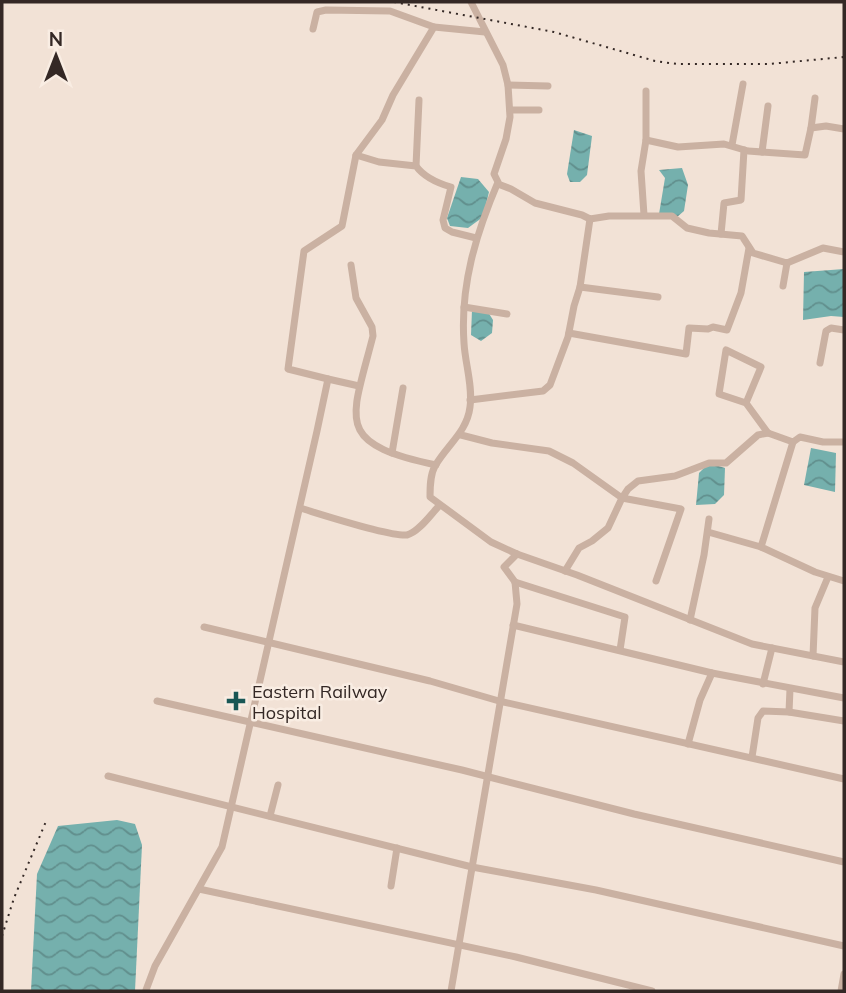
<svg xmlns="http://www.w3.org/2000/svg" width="846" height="993" font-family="Mulish,sans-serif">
	<defs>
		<pattern id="water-waves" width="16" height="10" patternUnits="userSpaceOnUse" patternTransform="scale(1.75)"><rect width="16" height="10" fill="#75b0ad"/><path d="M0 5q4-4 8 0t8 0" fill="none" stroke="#618f8d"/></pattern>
	</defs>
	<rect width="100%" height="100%" fill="#f2e2d6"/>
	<g fill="url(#water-waves)">
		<path d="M574,130L592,136L587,175L580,182H570L567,174Z"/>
		<path d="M682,168L688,185L684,211L677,217L659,214L665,178L659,170Z"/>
		<path d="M461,177L478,179L489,192L483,217L468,228L450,226L447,218Z"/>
		<path d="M844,269V317L831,316L803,320L804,272Z"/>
		<path d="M472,310L488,312L493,320L492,333L481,341L471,335Z"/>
		<path d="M811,448L836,453L835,492L804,485Z"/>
		<path d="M709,463L725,468L724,495L715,504L696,505L699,473Z"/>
		<path d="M117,820L135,824L142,845L135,991H31L37,874L58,826Z"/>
	</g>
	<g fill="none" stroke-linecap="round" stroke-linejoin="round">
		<g stroke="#cab1a2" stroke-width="7">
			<path d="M471,2L503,65L508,85L510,117L506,139L494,174L498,182C476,234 460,285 464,343C465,363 473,386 470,407C467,432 447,445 435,466C430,475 430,487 430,497L491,542L517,554L577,575L752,644L844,662"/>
			<path d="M313,29L317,12L326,10L390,11L434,27"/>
			<path d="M508,85L548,86"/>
			<path d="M510,110H539"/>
			<path d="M811,128L815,98"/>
			<path d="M646,140L678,147L724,144L748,151L805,155L811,128L826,126L844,129"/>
			<path d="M732,145L743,84"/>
			<path d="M762,152L768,106"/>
			<path d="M356,155L379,162L416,166C424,177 437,183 451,187L443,220L445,228L452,232L476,238"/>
			<path d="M416,166L419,100"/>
			<path d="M498,184L511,189L535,203L582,215L590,219L609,216H672L687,228L709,233L742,236L753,253L787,263L823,248L844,252"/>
			<path d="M644,215L641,171L646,140V91"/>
			<path d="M721,234L724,203L741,200L744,150"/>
			<path d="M351,265L356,298L372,327L373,336C351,422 333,443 436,465"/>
			<path d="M783,286L787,263"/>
			<path d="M580,287L658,297"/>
			<path d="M464,307L507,314"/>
			<path d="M569,333L686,354L689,328L708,329L713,327L727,330L741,293L749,248"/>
			<path d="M820,363L826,331L831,328L844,330"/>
			<path d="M328,379L359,386"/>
			<path d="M470,400L543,391L550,385L568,337L574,306L580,287L590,219"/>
			<path d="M746,403L761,367L726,350L719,394L746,403L768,433L793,442L800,437L823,442H844"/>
			<path d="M461,435L492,443L549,451L573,463L622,498L608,528L592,541L579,548L565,571"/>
			<path d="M793,442L761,547L815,572L844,581"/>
			<path d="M392,453L403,388"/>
			<path d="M300,508C320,514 390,537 407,535C419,532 431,514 439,506"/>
			<path d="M708,532L761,547"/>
			<path d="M656,581L681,509L622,498L628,489L638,481L675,476L709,463H726L758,435L768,433"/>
			<path d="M515,582L625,617L620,650"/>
			<path d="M690,620L704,555L709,519"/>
			<path d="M513,625L712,673L844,698"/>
			<path d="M204,627L430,681L499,701L844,779"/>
			<path d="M813,656L815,608L828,577"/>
			<path d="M763,684L772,648"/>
			<path d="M157,701L462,770L634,814L844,862"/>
			<path d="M789,712L790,689"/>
			<path d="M688,744L700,700L712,673"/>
			<path d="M752,757L758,718L763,711L789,712L844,721"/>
			<path d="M108,776L472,867L596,890L844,946"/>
			<path d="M270,816L278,785"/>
			<path d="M391,886L397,848"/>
			<path d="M199,889L516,957L652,991"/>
			<path d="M146,990L155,966L222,847L317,431L328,379L288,369L304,251L342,226L356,155L382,120L393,95L434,27L485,32"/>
			<path d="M451,991L517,604L515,582L504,567L517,554"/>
			<path d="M841,991L844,974"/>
		</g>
		<g stroke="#342825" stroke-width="2" stroke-dasharray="2 5" stroke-linecap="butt">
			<path d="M394,2L554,32L655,61L677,64H769L844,57"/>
			<path d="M2,936L14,898L47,819"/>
		</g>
	</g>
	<path fill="#195755" stroke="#f9ede3" stroke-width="2.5" d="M232.5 690.5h7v7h7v7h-7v7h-7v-7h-7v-7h7z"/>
	<g text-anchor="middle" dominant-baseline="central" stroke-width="5" stroke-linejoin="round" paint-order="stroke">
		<g font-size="18" fill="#342825" stroke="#f9ede3" text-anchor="start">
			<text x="252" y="691">Eastern Railway<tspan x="252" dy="21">Hospital</tspan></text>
		</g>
	</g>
	<rect width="846" height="993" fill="none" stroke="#342825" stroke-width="7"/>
	<g transform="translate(56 56)" stroke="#f9ede3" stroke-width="5" paint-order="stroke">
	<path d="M0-5L12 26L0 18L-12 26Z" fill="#342825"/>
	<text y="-10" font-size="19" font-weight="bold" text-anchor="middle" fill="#342825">N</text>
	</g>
</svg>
